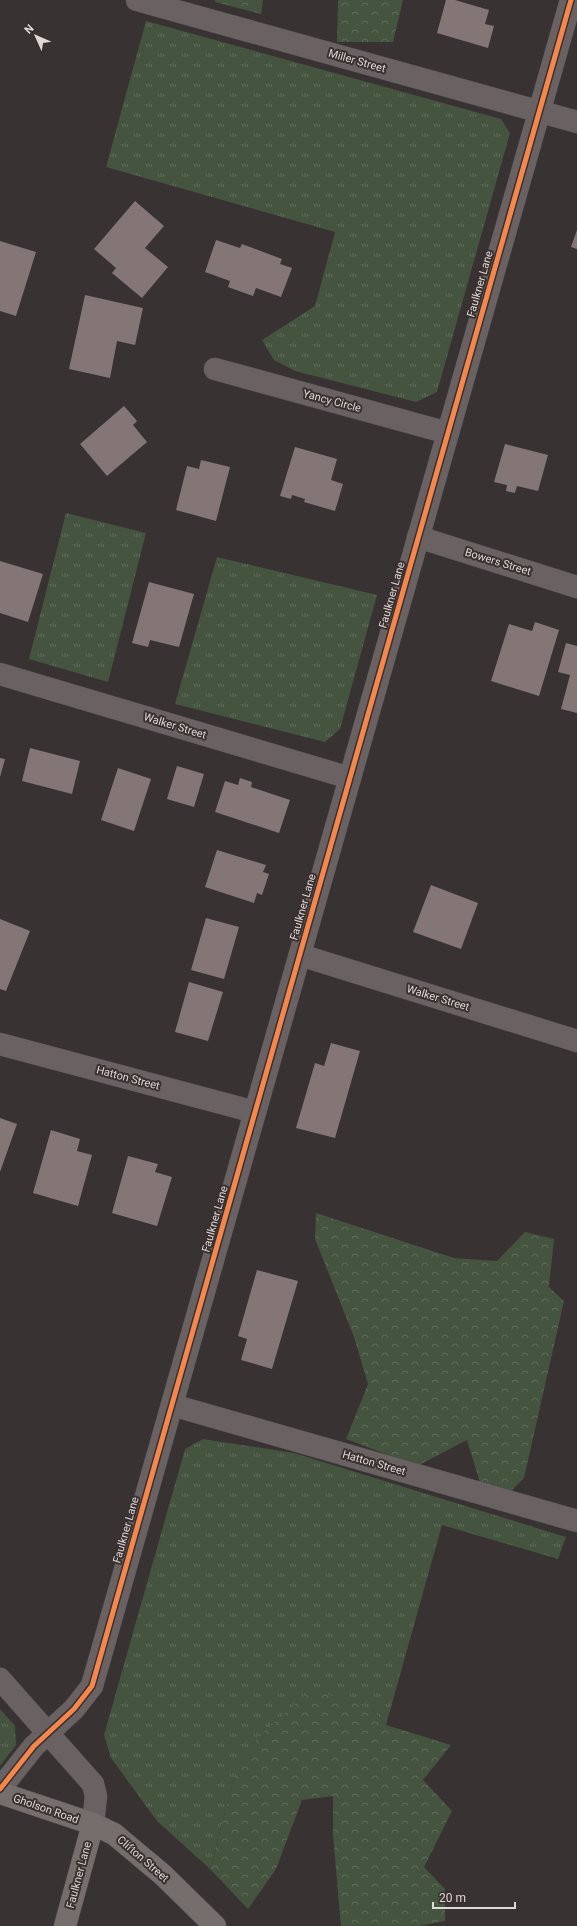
<svg xmlns="http://www.w3.org/2000/svg" width="577" height="1926" font-family="Roboto,sans-serif">
	<defs>
		<pattern id="grass-tufts" width="24" height="20" patternUnits="userSpaceOnUse"><rect width="24" height="20" fill="#44543f"/><path d="M3 7l-1-3M5 7V3M7 7l1-3M15 17l-1-3M17 17v-4M19 17l1-3" fill="none" stroke="#5f6c5a"/></pattern>
		<pattern id="forest-crowns" width="20" height="18" patternUnits="userSpaceOnUse"><rect width="20" height="18" fill="#44543f"/><path d="M2 6a3 3 0 1 1 6 0M12 15a3 3 0 1 1 6 0" fill="none" stroke="#5f6c5a"/></pattern>
	</defs>
	<rect width="100%" height="100%" fill="#383232"/>
	<g fill="url(#grass-tufts)">
		<path d="M146,21L501,119L510,133L437,392L416,402L295,371L274,360L262,340L315,306L335,232L106,167Z"/>
		<path d="M66,513L146,533L108,682L29,659Z"/>
		<path d="M217,557L377,595L340,729L325,742L175,704Z"/>
		<path d="M203,1439L294,1453L566,1537L558,1559L442,1525L386,1725L372,1709L234,1778L210,1869L157,1821L111,1758L104,1735L185,1449Z"/>
		<path d="M0,1709L15,1726L16,1745L0,1766Z"/>
	</g>
	<g fill="url(#forest-crowns)">
		<path d="M215,0H263L261,14L215,2Z"/>
		<path d="M338,0H403L393,42H337Z"/>
		<path d="M316,1213L454,1258L497,1261L525,1232L554,1239L549,1287L564,1301L524,1478L511,1491L481,1486L467,1440L417,1466L346,1439L368,1384L354,1337L315,1239Z"/>
		<path d="M312,1689L372,1709L386,1725L451,1745L423,1780L452,1811L424,1867L445,1889V1921L419,1926H341L333,1836V1796L302,1800L276,1869L248,1909L210,1869L234,1778L258,1737Z"/>
	</g>
	<g fill="#847676">
		<path d="M446,0H455L489,10L485,24L494,26L488,48L437,33Z"/>
		<path d="M135,201L164,226L145,248L168,267L142,298L112,273L116,268L94,249Z"/>
		<path d="M577,230V249L571,247Z"/>
		<path d="M216,240L240,248L242,244L282,259L280,264L292,268L281,297L256,288L253,296L228,287L230,281L205,272Z"/>
		<path d="M0,241L36,252L16,316L0,311Z"/>
		<path d="M85,295L143,308L135,345L117,341L110,378L69,369Z"/>
		<path d="M124,406L137,421L133,425L147,442L107,476L80,444Z"/>
		<path d="M505,444L548,455L538,491L517,486L515,493L506,491L507,485L494,482Z"/>
		<path d="M295,447L337,459L331,480L343,484L335,511L304,502L305,499L292,495L291,499L280,496Z"/>
		<path d="M201,460L230,467L216,521L176,510L187,466L199,469Z"/>
		<path d="M0,561L43,574L28,622L0,613Z"/>
		<path d="M149,582L194,594L179,647L150,640L148,647L132,643Z"/>
		<path d="M535,622L559,630L539,696L491,681L509,624L532,631Z"/>
		<path d="M566,643L577,646V713L561,709L570,675L558,672Z"/>
		<path d="M30,748L80,761L72,794L22,781Z"/>
		<path d="M0,758L5,759L0,777Z"/>
		<path d="M177,766L204,774L194,807L167,799Z"/>
		<path d="M118,768L151,779L134,831L101,820Z"/>
		<path d="M240,778L252,782L251,787L290,800L279,833L215,812L225,781L238,785Z"/>
		<path d="M217,850L266,865L263,872L269,874L262,895L257,893L254,903L205,887Z"/>
		<path d="M431,885L478,903L461,949L413,932Z"/>
		<path d="M206,918L239,927L224,979L191,970Z"/>
		<path d="M0,919L30,931L6,991L0,989Z"/>
		<path d="M189,982L223,992L208,1041L175,1032Z"/>
		<path d="M331,1043L360,1051L335,1138L296,1128L315,1063L324,1066Z"/>
		<path d="M0,1118L17,1124L0,1172Z"/>
		<path d="M51,1130L80,1139L77,1151L92,1155L78,1206L33,1193Z"/>
		<path d="M128,1156L158,1164L155,1172L172,1177L157,1226L112,1213Z"/>
		<path d="M257,1270L298,1281L272,1369L241,1360L247,1339L238,1336Z"/>
	</g>
	<g fill="none" stroke-linecap="round" stroke-linejoin="round">
		<g stroke="#555151" stroke-width="23">
			<g id="street">
				<path d="M137,0L577,122"/>
				<path d="M215,369L448,433"/>
				<path d="M418,537L577,587"/>
				<path d="M0,674L350,778"/>
				<path d="M300,955L577,1041"/>
				<path d="M0,1044L255,1112"/>
				<path d="M172,1405L577,1521"/>
				<path d="M0,1679L93,1784L96,1796L93,1824"/>
				<path d="M0,1789L34,1746L74,1709L92,1686L571,0"/>
			</g>
		</g>
		<g stroke="#555151" stroke-width="23">
			<g id="secondary">
				<path d="M0,1793L93,1824L114,1834L163,1875L215,1926"/>
				<path d="M65,1926L93,1824"/>
			</g>
		</g>
		<use href="#street" stroke="#6a6262" stroke-width="22"/>
		<use href="#secondary" stroke="#766d6d" stroke-width="22"/>
		<g stroke="#3a3030" stroke-width="8">
			<path id="cycleway" d="M0,1789L34,1746L74,1709L92,1686L571,0"/>
		</g>
		<use href="#cycleway" stroke="#f5874c" stroke-width="5"/>
	</g>
	<g text-anchor="middle" dominant-baseline="central" stroke-width="4" stroke-linejoin="round" paint-order="stroke">
		<g font-size="11" fill="#ded8d7" stroke="#3a3030">
			<text transform="translate(357 61) rotate(16)">Miller Street</text>
			<text transform="translate(480 284) rotate(-74)">Faulkner Lane</text>
			<text transform="translate(332 401) rotate(15)">Yancy Circle</text>
			<text transform="translate(498 562) rotate(17)">Bowers Street</text>
			<text transform="translate(392 595) rotate(-74)">Faulkner Lane</text>
			<text transform="translate(175 726) rotate(17)">Walker Street</text>
			<text transform="translate(303 907) rotate(-74)">Faulkner Lane</text>
			<text transform="translate(438 998) rotate(17)">Walker Street</text>
			<text transform="translate(128 1078) rotate(15)">Hatton Street</text>
			<text transform="translate(215 1219) rotate(-74)">Faulkner Lane</text>
			<text transform="translate(374 1463) rotate(16)">Hatton Street</text>
			<text transform="translate(126 1530) rotate(-74)">Faulkner Lane</text>
			<text transform="translate(46 1809) rotate(19)">Gholson Road</text>
			<text transform="translate(143 1859) rotate(41)">Clifton Street</text>
			<text transform="translate(79 1875) rotate(-75)">Faulkner Lane</text>
		</g>
	</g>
	<g transform="translate(36 36) rotate(315)" stroke="#3a3030" stroke-width="3" paint-order="stroke">
	<path d="M0-3L7 15L0 10L-7 15Z" fill="#ded8d7"/>
	<text y="-6" font-size="11" font-weight="bold" text-anchor="middle" fill="#ded8d7">N</text>
	</g>
	<path d="M433 1902v6h82v-6" fill="none" stroke="#ded8d7" stroke-width="2"/>
	<text x="439" y="1902" font-size="12" fill="#ded8d7" stroke="#3a3030" stroke-width="3" paint-order="stroke">20 m</text>
</svg>
